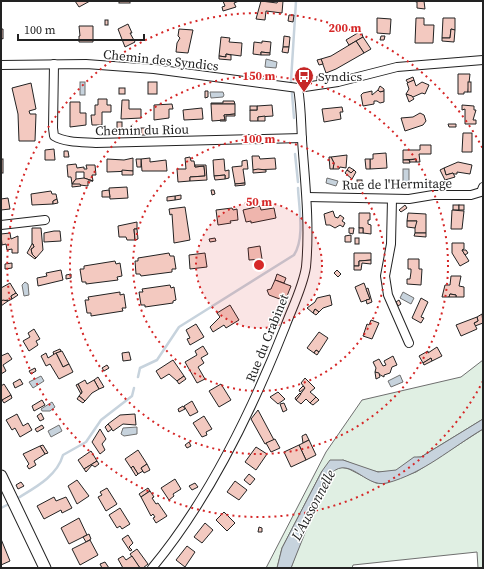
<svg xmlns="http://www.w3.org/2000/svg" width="484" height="569" font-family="'Source Serif 4',serif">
	<rect width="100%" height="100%" fill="#fff"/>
	<g fill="#e0efe3" stroke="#6f6f6f">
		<path d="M483,360V419L421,457C410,457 406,466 397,470C379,477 359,466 343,460L322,471L282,548L277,568H266L326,452L362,400L461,377Z"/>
		<path d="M483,429V568H478L477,552L353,565L352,568H291L303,534L327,478L333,469L341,467L349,469L376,483H385L416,472Z"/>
	</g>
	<g fill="#c7d3dd" stroke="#6f6f6f">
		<path d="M266,59L277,62L276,68L265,67Z"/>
		<rect x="80" y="82" width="5" height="13"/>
		<path d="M210,92H223L224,95L223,97L211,98Z"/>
		<rect x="403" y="169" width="6" height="13"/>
		<path d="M327,178L338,181L336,186L326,183Z"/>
		<path d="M25,282L28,284L29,295L24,296L22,285Z"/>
		<path d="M403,292L414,298L411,304L400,298Z"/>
		<path d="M400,375L403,382L391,387L388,381Z"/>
		<path d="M41,376L44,381L33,388L29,382Z"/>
		<path d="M52,402L55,407L50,411H42L41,409Z"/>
		<path d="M483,419V429C451,448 424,473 387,483C364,489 348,450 327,478L291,568H277L282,548L322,471L330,460H343L378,472L396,470L414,457H421Z"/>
		<path d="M59,425L62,431L51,437L48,431Z"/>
		<path d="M137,427V434L124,436L121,434L123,428Z"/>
	</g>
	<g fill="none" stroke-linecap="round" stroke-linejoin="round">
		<g stroke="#c7d3dd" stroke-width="2.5">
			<path d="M294,118L291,81L296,1"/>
			<path d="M295,154L298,182"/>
			<path d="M138,377L140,368L157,360L179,327L294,255C305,238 299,209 298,188"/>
			<path d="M18,498C36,487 57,476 63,455L86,442L101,420L132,396L134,388"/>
			<path d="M1,508L9,504"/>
		</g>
	</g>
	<g fill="#f3c9c0" stroke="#222">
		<path d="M75,1H90L79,7Z"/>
		<rect x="119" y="1" width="11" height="2"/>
		<path d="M239,1L234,3L236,7L223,11L222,7L225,6L223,1Z"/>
		<path d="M261,1L277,3L278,1H283L282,13L266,11L265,20L256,19Z"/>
		<path d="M413,1H424L425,9L417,8V2Z"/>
		<path d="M289,15H294L293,22L288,21Z"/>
		<path d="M377,18L391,19L390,34L377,33Z"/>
		<path d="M416,18H424V25H434L433,43H415Z"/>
		<path d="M443,18H455V30L451,29L450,38H442Z"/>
		<rect x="105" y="20" width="3" height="5"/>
		<path d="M128,24L132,33H130L135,42L125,47L118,29Z"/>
		<path d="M79,26H93V42H79V36H80Z"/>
		<path d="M1,29H3V39L1,38Z"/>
		<path d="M179,29L193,30L188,53L176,52L177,43L180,38L178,36Z"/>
		<path d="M451,29L455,30L454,42L442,41V38H450Z"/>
		<path d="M361,31L363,37L349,45L346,40Z"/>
		<path d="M284,36L290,37L289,47H283Z"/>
		<path d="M381,36H385L384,40H380Z"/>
		<path d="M221,37L230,38L229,42L242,43L241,56L226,54V57L219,56Z"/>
		<path d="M363,37L371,49L364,53L356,41Z"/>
		<path d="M262,41L271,42L270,53L261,52V55L253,54L254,42L262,43Z"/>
		<path d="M356,41L364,53L336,69L326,73L321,59L331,56Z"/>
		<path d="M283,47H289L288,53L282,52Z"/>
		<path d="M261,52L270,53V55H261Z"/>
		<path d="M226,54L231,55V60L219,59V56L226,57Z"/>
		<path d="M321,59L323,64L319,65L317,60Z"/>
		<path d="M458,74H470L468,92H464V94H458Z"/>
		<path d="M324,75L325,80H317V76Z"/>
		<path d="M413,77L414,80L408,83L406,80Z"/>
		<path d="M414,80L416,86L422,82L429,85L425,94L422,93L413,97L406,94L409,89L407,83Z"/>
		<rect x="148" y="82" width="9" height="12"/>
		<rect x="468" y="82" width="3" height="10"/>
		<path d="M31,83L36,109L29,111L30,114H36L35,141H19L18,114L12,88Z"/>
		<path d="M380,86L384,89V91L380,92L378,90Z"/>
		<rect x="119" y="88" width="6" height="6"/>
		<path d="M378,90L380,92L384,91V102L380,103L377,101H374V104L363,106L361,95L363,93L372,91V95Z"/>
		<path d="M205,91H208V97L205,98Z"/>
		<path d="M406,94L412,96L414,99L409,102Z"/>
		<path d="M98,99H107V105H111V112H102V125H92L91,115H95V105H98Z"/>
		<path d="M122,100H129V109H141V118L121,119Z"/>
		<path d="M223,101H234L235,104H211V103H223Z"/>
		<path d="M70,102H80V113H86V125L70,127Z"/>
		<path d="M172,104L173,109H169V118L154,120V105Z"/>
		<path d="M211,104H235V114L224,115L225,120L212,121Z"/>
		<path d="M272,105L273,116L258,117V121H250V110H257V106Z"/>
		<path d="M462,105L474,106V110H476L473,120H476V124H465V109L462,110Z"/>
		<rect x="250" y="106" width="7" height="4"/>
		<path d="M342,107L343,112H340L341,119L324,122L322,109Z"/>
		<path d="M202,108L203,119L184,120L183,110Z"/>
		<path d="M420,113L424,115L426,121L423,125L405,131L401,118L413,117Z"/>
		<path d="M235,114V116H226V121H220V120H225L224,115Z"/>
		<path d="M265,116V121H258V117Z"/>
		<rect x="117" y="122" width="5" height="7"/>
		<path d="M448,124H456V127H449Z"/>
		<rect x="141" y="128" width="7" height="7"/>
		<path d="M463,133H472V152H462Z"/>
		<path d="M420,145H431V154H419L420,162H416V159L403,160V150H420Z"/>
		<path d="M54,149L55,160H45V150Z"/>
		<path d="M64,151H68L69,157H64Z"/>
		<path d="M386,153L387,168L370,169V159H373V154Z"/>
		<path d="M347,155L346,168L340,167L339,169H333L334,163L331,157Z"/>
		<path d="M252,156H259L260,159L275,158L276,169L253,170Z"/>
		<path d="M190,157L191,161H194L195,167L204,166L205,176L190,177V181L178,182L177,169H186L185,158Z"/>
		<path d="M329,157H331L334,163L333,169H330Z"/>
		<path d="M133,158V171L107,172V159L124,160Z"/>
		<path d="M150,158V162L166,160L167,171H142L141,159Z"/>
		<rect x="1" y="159" width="2" height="14"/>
		<path d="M136,159H141V167H137Z"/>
		<path d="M224,159L225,171L229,170V178L225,179V175L214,176L213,160Z"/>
		<path d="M365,159H370V169H366Z"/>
		<path d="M416,159V162H410L409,160Z"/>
		<path d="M247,160L248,169H243L245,183L235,184L232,167L242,166V161Z"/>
		<path d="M403,160H409L410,163H403Z"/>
		<path d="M458,162L472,165L470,174L457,172V174H454L453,173L446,175L444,168Z"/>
		<path d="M76,164L77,168L84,167V169H87L86,165H95L96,175H92L93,181L84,178V172H76V179L72,184L71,177H68L67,165Z"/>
		<path d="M195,165H206L207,180L190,181V177L205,176L204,166L195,167Z"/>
		<path d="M349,167L354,170L351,173L347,170Z"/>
		<path d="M444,168L446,175L453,173L455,177L445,180L440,170Z"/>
		<path d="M258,169L266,170V172L253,173V170Z"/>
		<path d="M122,170L133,171V175H122Z"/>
		<path d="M347,170L351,173L354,170L356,172L352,179L345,173Z"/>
		<path d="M225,175V179L215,180L214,176Z"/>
		<path d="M84,178L93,181H88V186L72,184L76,179Z"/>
		<rect x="357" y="180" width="5" height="9"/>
		<path d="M245,183V185L235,186V184Z"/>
		<path d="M72,184H80L81,186L72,187Z"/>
		<path d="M127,187L128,198L110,199L109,188Z"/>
		<path d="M109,190L110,197H102V191Z"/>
		<path d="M211,190H214L215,194L212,195Z"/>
		<path d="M51,191L52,194H56L57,199L53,201V204L32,205L31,194Z"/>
		<path d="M181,195V199L175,200V196Z"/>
		<path d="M175,196V200L167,201V197Z"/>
		<path d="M8,198L10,209L1,210V199Z"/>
		<path d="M57,199L58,203L53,204V201Z"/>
		<path d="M405,205L407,208L401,212L399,210Z"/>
		<rect x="453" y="205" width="6" height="5"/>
		<rect x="459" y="205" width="5" height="5"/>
		<path d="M260,206L261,210L274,208L276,218L251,223V221L246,222L243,210Z"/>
		<path d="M185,207L190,240L174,243L172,214L170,215L169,209Z"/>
		<path d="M232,208L233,210L237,209L238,220L230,221L231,223L218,225L216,210Z"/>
		<path d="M452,210L464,211L462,229H451Z"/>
		<path d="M333,211L335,217L338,218L340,215L344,218L342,221L345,223L343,227L340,225L335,228L330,225H326L324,214Z"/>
		<path d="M359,213H370V220H368V224L371,225V234L363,233V228H359Z"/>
		<path d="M408,213L426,214V233H415V223L417,221H407Z"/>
		<path d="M407,221H417L415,228L407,227Z"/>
		<path d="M137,222V229H134L135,240H127L126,237H119L118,226Z"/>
		<path d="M32,228H41L43,250L36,258L32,254L31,249L34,247L33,244H32Z"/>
		<path d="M349,228H354L353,234L349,233Z"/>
		<rect x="359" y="228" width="4" height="5"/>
		<path d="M134,229H137L138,239L135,240Z"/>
		<path d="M54,231H60L61,241L44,242V233Z"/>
		<path d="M10,233L11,239L18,236V253H12V249L7,250L6,244L2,245L1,234Z"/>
		<path d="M415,233H426V237L414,236Z"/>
		<path d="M351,235V242H345V236Z"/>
		<path d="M215,238L216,241L210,242L209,239Z"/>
		<rect x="355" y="238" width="4" height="6"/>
		<path d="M452,243H464V249L462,250L469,261L460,266L452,253Z"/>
		<path d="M32,244H33L34,247L31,249L32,254L36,258L35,259L27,253Z"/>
		<path d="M260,246L262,259L249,260L248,248Z"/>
		<path d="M462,250H466L468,253L465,255Z"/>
		<path d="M169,253L170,256H174L176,269H172V272L141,276L140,274H136L135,261H138V258Z"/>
		<path d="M205,253L207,267L190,269L189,255Z"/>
		<path d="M354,253H371V260L359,261V266H354Z"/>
		<path d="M408,259H419V269H422L421,285L407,284V279H410L411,272V269H408Z"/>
		<path d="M371,260V264L362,263L361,270H354V266H359V261Z"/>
		<path d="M115,261L116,264L120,263L122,276L117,277L118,280L86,284V282H82L80,269H84V266Z"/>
		<path d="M12,263V268L5,269V264Z"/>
		<path d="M61,270L63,280L38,286L37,278L47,276L46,273Z"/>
		<path d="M337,270L341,274L338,277L334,273Z"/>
		<path d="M71,274V278L66,279V275Z"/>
		<path d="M277,274L286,278L284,283L275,280Z"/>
		<path d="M451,276H461L459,286L464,287V297H456V295L450,294L449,297H442L445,285H450Z"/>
		<path d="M275,280L291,286L285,301L269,295L267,290L271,289Z"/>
		<path d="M10,283L16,293L11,296L12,299L8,301V300L1,301V288Z"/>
		<path d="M364,283L370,299L361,302L355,287Z"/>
		<path d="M170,285L171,288L174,287L176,300L173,301V303L145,307V305H141L139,292H143L142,289Z"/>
		<path d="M368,288L372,302L367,304L366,300L370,299L366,289Z"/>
		<path d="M120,292V295L124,294L126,308H122L123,311L91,316V313H87L85,300H89L88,297Z"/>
		<path d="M16,293L18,295L12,299L11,296Z"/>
		<path d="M450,294L456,295V297H449Z"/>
		<path d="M330,295L332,305L323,308L319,312L315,309L313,313L307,308L315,302L317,298Z"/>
		<path d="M421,298L428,302L421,317L424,318L421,323L412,318Z"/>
		<path d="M3,300L8,301L1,306V301Z"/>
		<path d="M399,300L401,304L398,306L396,302Z"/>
		<path d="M230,305L239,320L226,328L224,325L213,332L210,327L220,317L217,313Z"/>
		<path d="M315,309L319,312L316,315L313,313Z"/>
		<path d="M482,314L483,323L475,326L474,323L478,321L477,317Z"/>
		<path d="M477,317L478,321L474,323L477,329L461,336L456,325Z"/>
		<path d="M371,320L379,323L372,339L363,336L367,324L369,325Z"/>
		<path d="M196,324L204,337L190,345L187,339L190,338L186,330Z"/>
		<path d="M34,329L40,339L36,341L38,345L29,351L23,341L30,337L28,333Z"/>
		<path d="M319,332L328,338L319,352L316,350L314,353L307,348Z"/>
		<path d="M203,346L208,354L201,358L204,363L198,367L205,379L197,383L185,362L197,355L195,351Z"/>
		<path d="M437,347L442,356L432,361L431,358L423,363L419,356L428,351V353Z"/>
		<path d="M60,349L61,351L54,355L53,352Z"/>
		<path d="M316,350L319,352L317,355L314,353Z"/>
		<path d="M62,351L69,364L63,367L56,353Z"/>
		<path d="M129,352L131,360L123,361L122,353Z"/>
		<path d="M8,353L12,359L3,365L6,371L1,374V356Z"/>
		<path d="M46,353L48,358L56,353L63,367L69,364L73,372L59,379L50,364L46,366L41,356Z"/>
		<path d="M393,356L397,365L392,367L390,373L384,375V377L375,372L376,368L373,362L379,359L383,366L386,365L384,361Z"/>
		<path d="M431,358L432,361L424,365L423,363Z"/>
		<path d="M173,360L184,376L177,381L169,374L161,379L156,371Z"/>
		<path d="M107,365L109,368L104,371L102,368Z"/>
		<path d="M35,368L36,371L31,374L29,371Z"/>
		<path d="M375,372L379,373L380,377L376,379Z"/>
		<path d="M184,376L186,379L179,384L177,381Z"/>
		<path d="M98,377L104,387L99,389L94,380Z"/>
		<path d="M305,378L315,388L310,392L316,397L310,403L306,399L301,404L296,400L305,388L301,383Z"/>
		<path d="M20,379L23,384L15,388L13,383Z"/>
		<path d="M85,380L87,384L94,380L99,389L92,393L85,401L79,396L82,392L78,384Z"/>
		<path d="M4,384L11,395L1,401V386Z"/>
		<path d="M78,384L82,392L81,394L76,385Z"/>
		<path d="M221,384L231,400L219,407L209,391Z"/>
		<path d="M303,386L305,388L300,392L299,390Z"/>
		<path d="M278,392L285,399L278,404L270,397Z"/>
		<path d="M300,393L301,394L296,400L295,398Z"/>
		<path d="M11,395L12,398L4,403L2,400Z"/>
		<path d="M79,396L85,401L83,403L77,399Z"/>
		<path d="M316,397L319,400L313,405L310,403Z"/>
		<path d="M42,400L45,405L34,411L32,406Z"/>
		<path d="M192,401L198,412L190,416L184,406Z"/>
		<path d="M284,403L287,410L283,412L280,404Z"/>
		<path d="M183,406L185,409L179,412L178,409Z"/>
		<path d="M258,410L274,440L265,444L251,419Z"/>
		<path d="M41,413L44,419L40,421L37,416Z"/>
		<path d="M17,414L23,426L28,423L32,430L20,437L15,428L12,430L6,420Z"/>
		<path d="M135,414L136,425L123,424L113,431L108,424L120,415Z"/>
		<path d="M204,416L212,429L206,432L207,435L202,437L193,423Z"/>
		<path d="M108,424L112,429L108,432L105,427Z"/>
		<path d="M42,425L44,428L37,432L35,429Z"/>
		<path d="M100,429L106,439L102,444L105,450L100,454L92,442Z"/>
		<path d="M306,434L309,440L303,443L302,436Z"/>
		<path d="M275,439L280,448L271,452L266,443Z"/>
		<path d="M309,440L316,455L306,460L299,445Z"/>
		<path d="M189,442L191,446L187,448L185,445Z"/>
		<path d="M43,445L48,453L45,454L40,446Z"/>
		<path d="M299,445L306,460L291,467L284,452Z"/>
		<path d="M40,446L45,454L34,461L36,465L29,469L27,466L29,464L23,454Z"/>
		<path d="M256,447L267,454L256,470L245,462Z"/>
		<path d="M138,450L147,464L141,468L143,471L138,474L133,466L131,468L125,459Z"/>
		<path d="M91,451L97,461L84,469L78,460Z"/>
		<path d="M97,461L99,464L95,467L92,465L86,472L84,469Z"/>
		<path d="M147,464L150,470L144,473L141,468Z"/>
		<path d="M133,466L138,474L136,476L131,468Z"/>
		<path d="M249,474L255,479L250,485L244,480Z"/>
		<path d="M175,479L181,489L173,494L174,496L169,500L161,488Z"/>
		<path d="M77,480L89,496L77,504L68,486Z"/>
		<path d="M235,481L247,490L239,500L227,492Z"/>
		<path d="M21,482L24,486L18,489L16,485Z"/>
		<path d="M195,483L198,487L192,490L189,486Z"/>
		<path d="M107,488L117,504L106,511L98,497L102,495L100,492Z"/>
		<path d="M148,488L150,491L141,497L139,494Z"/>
		<path d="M150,491L154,497L152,498L156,504L158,503L167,516L156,523L153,518L155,517L153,514L151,516L141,497Z"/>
		<path d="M54,497L56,501L66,497L72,508L62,513L61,510L44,519L37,506Z"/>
		<path d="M120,508L130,524L122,529L120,526L117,528L109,515Z"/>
		<path d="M224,512L235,523L227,531L216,520Z"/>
		<path d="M79,518L87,535L69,544L61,528Z"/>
		<path d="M205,523L213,530L202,543L194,537Z"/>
		<path d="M259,527L262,528V532H258Z"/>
		<path d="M89,534L91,539L86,542L83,537Z"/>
		<path d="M128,535L133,543L129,547L132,550L130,551L122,539Z"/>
		<path d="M1,539L10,561L1,565Z"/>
		<path d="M90,540L98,555L80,565L72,549Z"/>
		<path d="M187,546L195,552L185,567L176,560Z"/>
		<path d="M137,549L148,564L143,568H140L130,554Z"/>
		<path d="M123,556L126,560L132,556L140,568H123L118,559Z"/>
		<path d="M105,562L109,568H102L100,564Z"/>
	</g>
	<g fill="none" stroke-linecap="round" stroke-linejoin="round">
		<g stroke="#222" stroke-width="10">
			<g id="street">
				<path d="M54,64L53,128L54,136C66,143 83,142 96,143L302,138"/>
				<path d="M1,65L86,64L154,69L298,88L338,82L397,67L483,60"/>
				<path d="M307,197L409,199L433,195H471L481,192L483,187"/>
				<path d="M392,199L391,244L385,276L388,295L409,343"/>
				<path d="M1,225L45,220"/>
				<path d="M152,568C208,501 253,408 285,327C292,308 303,287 306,267C310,224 305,182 302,140C301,122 301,105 298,88"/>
			</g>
		</g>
		<g stroke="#222" stroke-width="13">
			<path id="secondary" d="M1,476L45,568"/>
		</g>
		<use href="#street" stroke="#fff" stroke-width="8"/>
		<use href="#secondary" stroke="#fff" stroke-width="11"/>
	</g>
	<circle cx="259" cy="265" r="63" fill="#d62828" fill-opacity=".12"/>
	<g fill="none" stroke="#d62828" stroke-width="2" stroke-dasharray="2 4">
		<circle cx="259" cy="265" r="63"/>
		<circle cx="259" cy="265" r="126"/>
		<circle cx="259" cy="265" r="189"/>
		<path d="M483 381A252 252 0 1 1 483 149"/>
	</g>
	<defs>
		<g id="bus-pin" transform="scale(1)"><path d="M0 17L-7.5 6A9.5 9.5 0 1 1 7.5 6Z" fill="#c62828" stroke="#fff"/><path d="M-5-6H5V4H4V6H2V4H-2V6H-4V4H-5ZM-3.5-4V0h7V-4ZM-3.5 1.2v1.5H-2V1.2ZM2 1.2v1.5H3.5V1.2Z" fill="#fff"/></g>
	</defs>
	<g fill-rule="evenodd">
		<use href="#bus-pin" x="304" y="76"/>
	</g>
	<g text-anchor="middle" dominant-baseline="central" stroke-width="3" stroke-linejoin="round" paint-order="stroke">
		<g font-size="13" fill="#222" stroke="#fff">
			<text transform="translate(161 60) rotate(6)">Chemin des Syndics</text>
			<text transform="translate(142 130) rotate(-1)">Chemin du Riou</text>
			<text transform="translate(397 184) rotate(-1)">Rue de l'Hermitage</text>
			<text transform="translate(267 338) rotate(-68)">Rue du Crabinet</text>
		</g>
		<g font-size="13" fill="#222" stroke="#fff" text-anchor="start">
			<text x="318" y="76">Syndics</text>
		</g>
		<g font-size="14" font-style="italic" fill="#222" stroke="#fff">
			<text transform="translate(313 505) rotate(-62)">L'Aussonnelle</text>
		</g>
	</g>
	<circle cx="259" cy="265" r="6" fill="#d62828" stroke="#fff" stroke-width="2"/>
	<g font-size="12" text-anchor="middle" font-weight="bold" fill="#d62828" stroke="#fff" stroke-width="3" stroke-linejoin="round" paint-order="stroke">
		<text x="345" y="32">200 m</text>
		<text x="259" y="80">150 m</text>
		<text x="259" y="143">100 m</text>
		<text x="259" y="206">50 m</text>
	</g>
	<rect width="484" height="569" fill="none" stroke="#222222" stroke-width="4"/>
	<path d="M18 34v6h126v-6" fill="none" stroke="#222222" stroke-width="2"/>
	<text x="24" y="34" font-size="12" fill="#222222" stroke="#ffffff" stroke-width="3" paint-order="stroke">100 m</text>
</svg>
